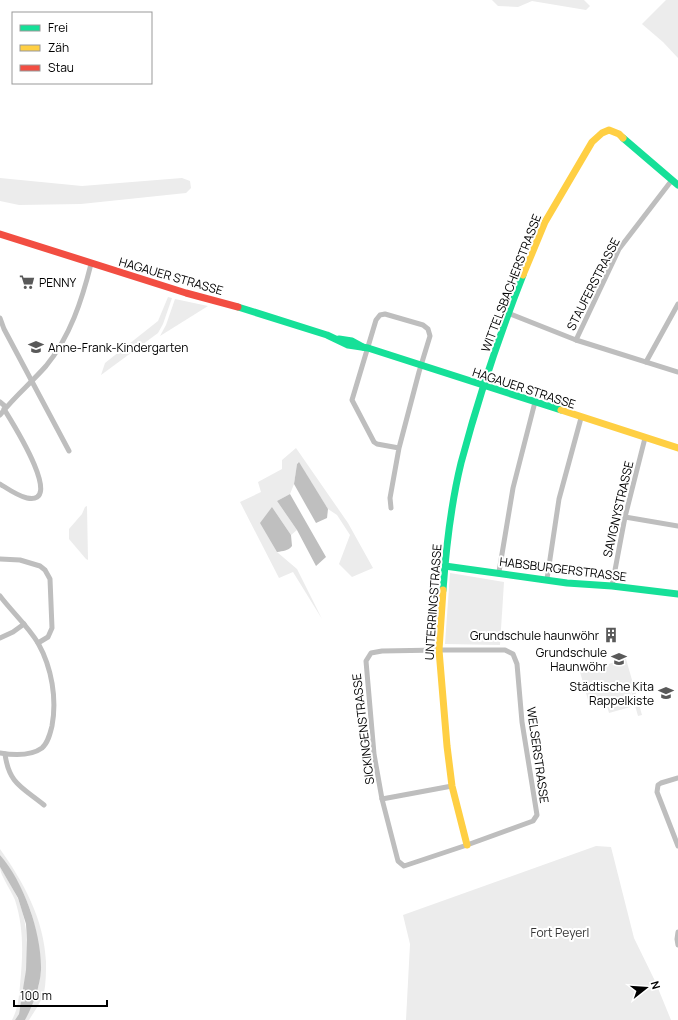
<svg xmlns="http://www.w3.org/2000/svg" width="678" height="1020" font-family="Manrope,sans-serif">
	<rect width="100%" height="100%" fill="#fff"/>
	<g fill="#ececec">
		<path d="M492,0H584L590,6L586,10L532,1L518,7L498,6Z"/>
		<path d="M666,0H678V58L663,42L642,24Z"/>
		<path d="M0,178L82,186L182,178L190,181L191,188L186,193L81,204L19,205L0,201Z"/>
		<path d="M168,297L172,298L163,324L158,333L101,375L105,363L158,321Z"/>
		<path d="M175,299L208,306L160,336L166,325Z"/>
		<path d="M296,448L348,523L373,568L352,577L339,564L350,535L337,515L328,509L298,462L297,464L294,484L290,494L277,501L297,530L291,535L272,507L277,552L297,569L322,619L293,572L279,578L240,502L261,492L258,482L282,469V460Z"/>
		<path d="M87,506L88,560L86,559L69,539V529L82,514L85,507Z"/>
		<path d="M450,573L504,582L500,645L445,644Z"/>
		<path d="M626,659L642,715L638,716L630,688H629L634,706L609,713L604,696L588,700L580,672Z"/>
		<path d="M596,846L611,847L634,938L655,981L671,1020H406L410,944L403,915Z"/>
		<path d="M0,849C24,883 44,919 46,962C46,972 46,983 44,993C41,1002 34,1012 29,1020H25L39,985L41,970L36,931L31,912L23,892L12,872L0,855Z"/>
		<path d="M0,867C6,877 13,888 18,899C33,936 27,975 19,1014L15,1020H12C18,1009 19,997 20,985C23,955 24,928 15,900C11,890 0,875 0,867Z"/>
	</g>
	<g fill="#bfbfbf">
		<path d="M299,462L328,509L327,518L316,523L294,484L297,464Z"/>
		<path d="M290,494L326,557L316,566L297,530L277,501Z"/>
		<path d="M272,507L291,535L292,546C288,551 283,551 277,552L260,523Z"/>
		<path d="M0,855C24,882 42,934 41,970C40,987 33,1005 25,1020H15L19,1014L26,970L27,940L26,924L18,898L0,867Z"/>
	</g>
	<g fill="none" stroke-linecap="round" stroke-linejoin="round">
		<g stroke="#bebebe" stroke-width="5">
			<path d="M508,313L576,340L678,372"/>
			<path d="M0,318L4,329L69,451"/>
			<path d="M576,340L619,249L672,180"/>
			<path d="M646,362L678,304"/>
			<path d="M0,402L6,407"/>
			<path d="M0,415C14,397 31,383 46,366C70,337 82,300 91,264"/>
			<path d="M0,484C8,489 18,496 27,498C66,506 10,419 4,409"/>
			<path d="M391,508L390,498L399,448L419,372L430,336L428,329L423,325L385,314L380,315L376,320L352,400L374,442L377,444L399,448"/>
			<path d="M625,517L678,526"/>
			<path d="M0,559L20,560L40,566L45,570L50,579L52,628L48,637L38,643"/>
			<path d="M499,572L513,488L535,402"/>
			<path d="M547,579L559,499L581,418"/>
			<path d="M612,586L625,517L645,438"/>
			<path d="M0,596C12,612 28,626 38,643C52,668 57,699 52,726C50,734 48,743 42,748C31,756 12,755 0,753"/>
			<path d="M0,638L13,632L24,624"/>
			<path d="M439,650H505L513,654L517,664L522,722L537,815L533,821L467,845L404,866L398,861L382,799L374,754L366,661L371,653L382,651Z"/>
			<path d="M5,754C9,784 22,787 44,805"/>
			<path d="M678,778L661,783L658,785L657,792L678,846"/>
			<path d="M382,799L452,786"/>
			<path d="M678,932L677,939L678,945"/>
		</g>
		<g stroke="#16e098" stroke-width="7">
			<path d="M623,138L678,185"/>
			<path d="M238,307L327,335L348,345L368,348L561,410"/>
			<path d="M339,339L352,341L363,347"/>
			<path d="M445,566L567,583L612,586L678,594"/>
			<path d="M443,590C446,548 451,504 461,463C478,399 499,336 523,275"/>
		</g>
		<g stroke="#ffcf43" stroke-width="7">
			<path d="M523,275L545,222L592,142L602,133L609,130L619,134L623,138"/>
			<path d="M561,410L678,448"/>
			<path d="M443,590L439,650L447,746L452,786L467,845"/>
		</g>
		<path stroke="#f24e42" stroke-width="7" d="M0,234L186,293L238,307"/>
	</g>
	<defs>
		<g id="supermarket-bare" transform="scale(1.2)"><path d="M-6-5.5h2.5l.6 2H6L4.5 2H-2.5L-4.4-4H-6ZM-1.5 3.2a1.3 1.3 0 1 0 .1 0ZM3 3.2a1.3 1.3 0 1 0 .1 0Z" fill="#595959" stroke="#fff" stroke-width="2.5" paint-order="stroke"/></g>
		<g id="school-bare" transform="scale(1.2)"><path d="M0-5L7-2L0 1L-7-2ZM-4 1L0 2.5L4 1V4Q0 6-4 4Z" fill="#595959" stroke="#fff" stroke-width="2.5" paint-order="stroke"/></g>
		<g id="building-bare" transform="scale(1.2)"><path d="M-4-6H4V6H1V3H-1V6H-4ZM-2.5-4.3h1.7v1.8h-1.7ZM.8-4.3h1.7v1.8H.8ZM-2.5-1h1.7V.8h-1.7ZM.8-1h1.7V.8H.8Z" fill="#595959" stroke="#fff" stroke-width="2.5" paint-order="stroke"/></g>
	</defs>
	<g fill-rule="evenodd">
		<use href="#supermarket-bare" x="27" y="282"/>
		<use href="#school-bare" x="36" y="347"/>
		<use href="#building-bare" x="611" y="635"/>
		<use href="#school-bare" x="619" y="659"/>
		<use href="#school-bare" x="666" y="693"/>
	</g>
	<g text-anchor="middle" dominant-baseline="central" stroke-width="4" stroke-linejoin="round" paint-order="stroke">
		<g font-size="12" fill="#000" stroke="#fff">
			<text transform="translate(171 276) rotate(16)">HAGAUER STRASSE</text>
			<text transform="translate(511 283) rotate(-69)">WITTELSBACHERSTRASSE</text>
			<text transform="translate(593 284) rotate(-63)">STAUFERSTRASSE</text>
			<text transform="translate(524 388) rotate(18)">HAGAUER STRASSE</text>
			<text transform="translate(618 509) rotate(-77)">SAVIGNYSTRASSE</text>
			<text transform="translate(563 569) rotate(7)">HABSBURGERSTRASSE</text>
			<text transform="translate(433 602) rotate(-86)">UNTERRINGSTRASSE</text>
			<text transform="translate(363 729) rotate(-97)">SICKINGENSTRASSE</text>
			<text transform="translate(538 755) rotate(82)">WELSERSTRASSE</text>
		</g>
		<g font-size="12" fill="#000" stroke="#fff" text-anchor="end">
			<text x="39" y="282" text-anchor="start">PENNY</text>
			<text x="48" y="347" text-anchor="start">Anne-Frank-Kindergarten</text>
			<text x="599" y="635">Grundschule haunwöhr</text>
			<text x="607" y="652">Grundschule<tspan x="607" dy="14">Haunwöhr</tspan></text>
			<text x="654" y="686">Städtische Kita<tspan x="654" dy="14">Rappelkiste</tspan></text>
		</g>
		<g font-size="12" fill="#333" stroke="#fff">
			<text x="560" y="932">Fort Peyerl</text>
		</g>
	</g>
	<rect x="12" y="12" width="140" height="72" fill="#ffffff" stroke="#999999"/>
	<rect x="20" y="25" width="20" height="6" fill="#16e098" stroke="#999999"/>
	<text x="48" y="32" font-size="12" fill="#000000">Frei</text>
	<rect x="20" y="45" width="20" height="6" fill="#ffcf43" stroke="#999999"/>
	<text x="48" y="52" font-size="12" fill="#000000">Zäh</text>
	<rect x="20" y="65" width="20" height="6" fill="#f24e42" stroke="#999999"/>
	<text x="48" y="72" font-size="12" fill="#000000">Stau</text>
	<g transform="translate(646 988) rotate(73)" stroke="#ffffff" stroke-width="3" paint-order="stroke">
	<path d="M0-3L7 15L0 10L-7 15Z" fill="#000000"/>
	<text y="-6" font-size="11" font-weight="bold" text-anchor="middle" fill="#000000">N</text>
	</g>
	<path d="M14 1000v6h93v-6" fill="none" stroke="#000000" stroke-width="2"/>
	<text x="20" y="1000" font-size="12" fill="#000000" stroke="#ffffff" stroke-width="3" paint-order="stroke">100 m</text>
</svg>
